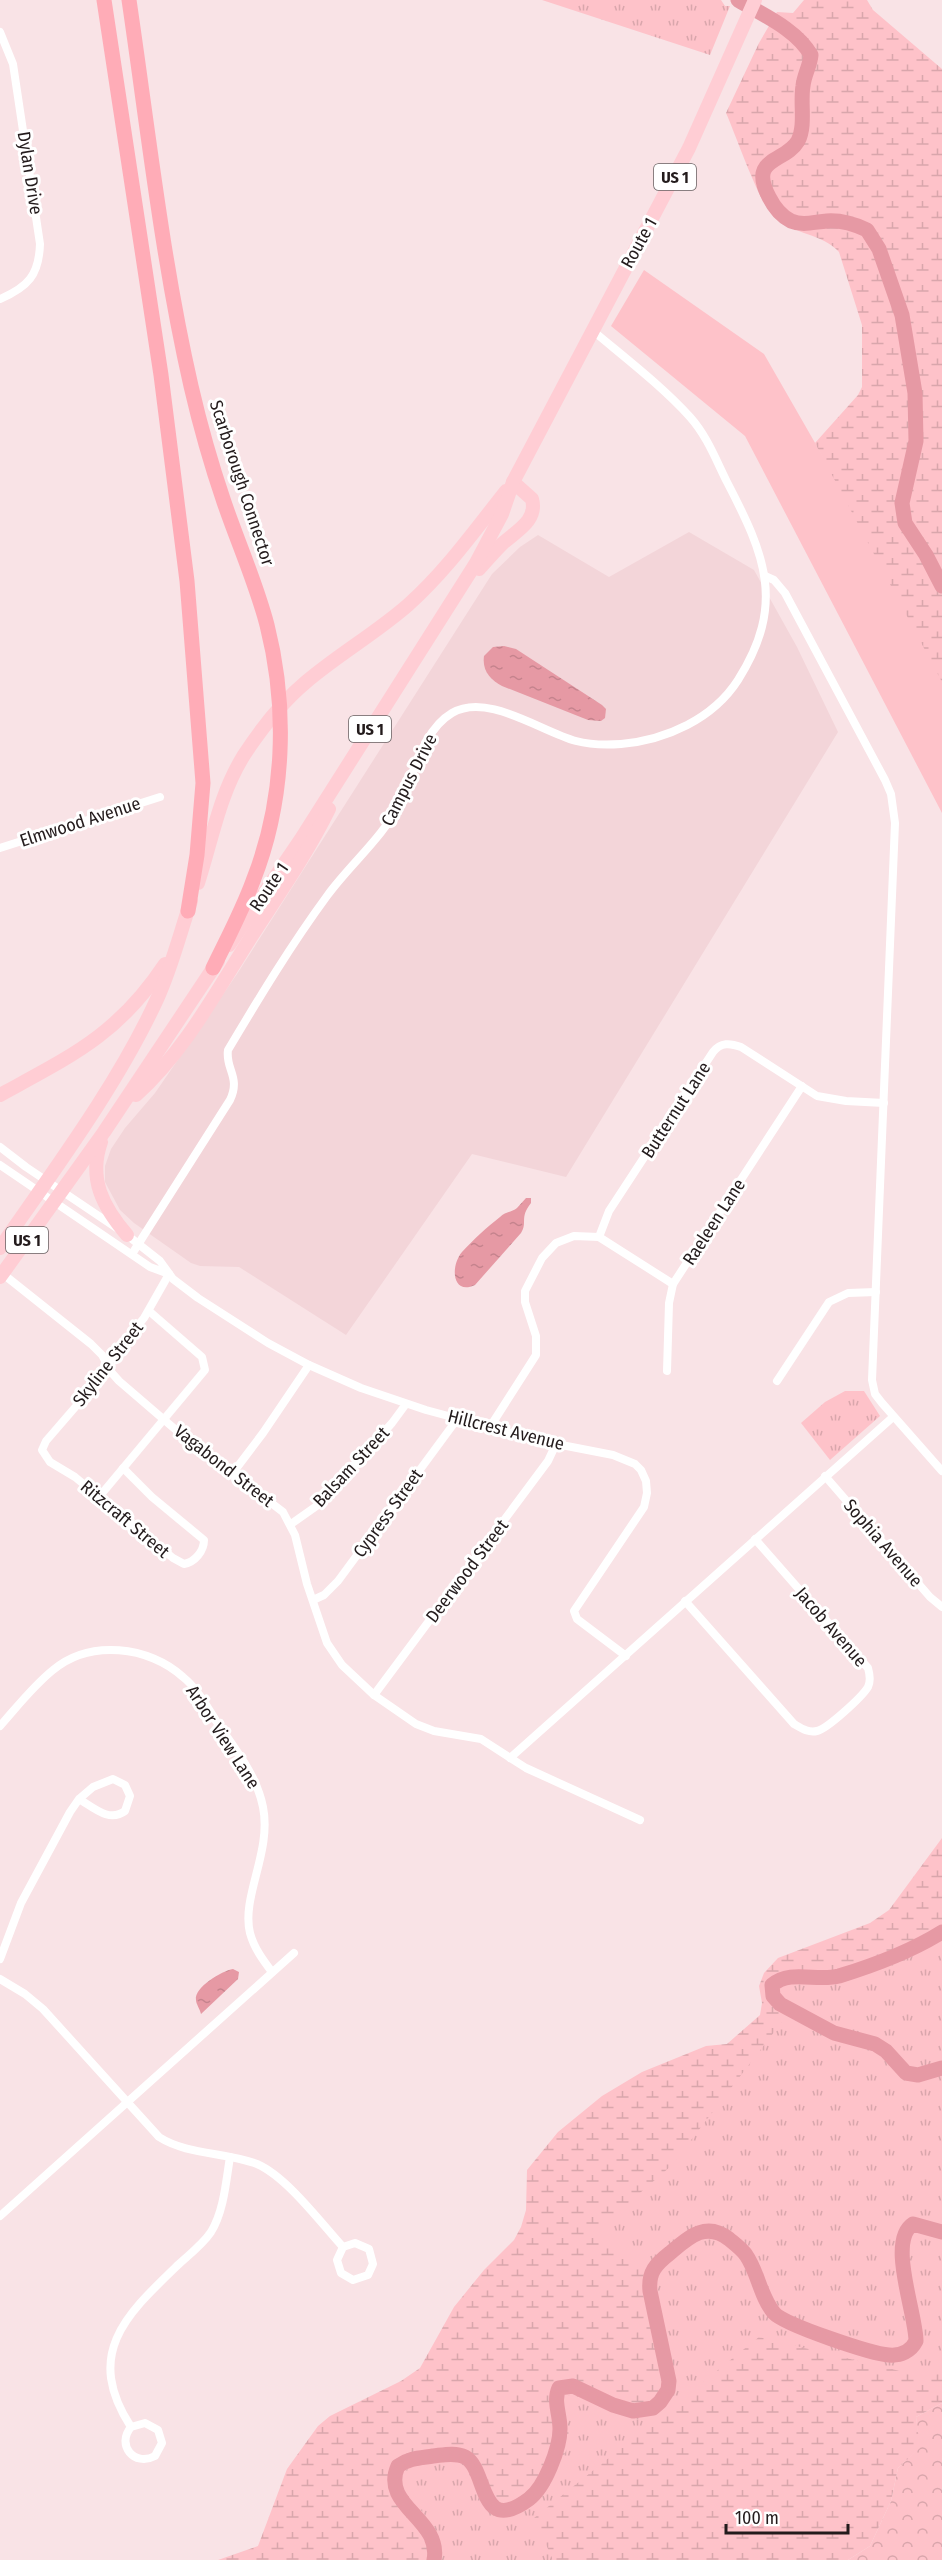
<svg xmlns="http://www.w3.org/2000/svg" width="942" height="2560" font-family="'Fira Sans Condensed',sans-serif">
	<defs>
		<pattern id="forest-crowns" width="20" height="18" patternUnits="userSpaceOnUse" patternTransform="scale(1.5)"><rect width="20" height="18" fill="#fec2c9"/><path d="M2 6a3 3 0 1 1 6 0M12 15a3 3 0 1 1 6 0" fill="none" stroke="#d9a6ac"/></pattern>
		<pattern id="wetland-marsh" width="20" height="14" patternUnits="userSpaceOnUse" patternTransform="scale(1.5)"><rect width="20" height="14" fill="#fec2c9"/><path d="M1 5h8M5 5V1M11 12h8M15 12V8" fill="none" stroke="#d9a6ac"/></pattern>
		<pattern id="park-tufts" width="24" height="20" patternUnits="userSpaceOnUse" patternTransform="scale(1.5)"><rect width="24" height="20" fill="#fec2c9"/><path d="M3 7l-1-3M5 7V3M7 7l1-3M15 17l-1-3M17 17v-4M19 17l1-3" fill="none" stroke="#d9a6ac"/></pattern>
		<pattern id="water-ripples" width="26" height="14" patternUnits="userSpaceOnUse" patternTransform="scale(1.5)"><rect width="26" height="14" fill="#e699a4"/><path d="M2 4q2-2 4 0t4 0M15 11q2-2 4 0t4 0" fill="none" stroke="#c5838d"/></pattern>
	</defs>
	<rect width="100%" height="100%" fill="#f9e3e6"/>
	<path fill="#f3d5d9" d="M689,532L754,570L797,647L838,732L566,1177L472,1154L346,1335L239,1267L200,1266L191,1263L134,1223L120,1210L105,1182V1166L111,1149L125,1128L155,1093L237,974L492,574L520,547L538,535L609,577Z"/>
	<path fill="#fec2c9" d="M644,270L764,354L849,502L942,680V813L745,436L611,326Z"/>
	<path fill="url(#forest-crowns)" d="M942,2403V2560H848L870,2546L891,2501L898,2468L919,2448L916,2417Z"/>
	<g fill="url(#wetland-marsh)">
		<path d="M804,0H867L873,10L942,69V682L815,443L858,395L862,387V325L839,252C823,234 793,234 775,218C759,204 736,135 726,113L759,43L777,12L793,13Z"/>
		<path d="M942,1838V2403L916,2417L920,2448L898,2468L891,2501L870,2546L848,2560H218L258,2546L287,2469L318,2426L330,2416L401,2381L420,2368L454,2307L484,2270L514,2240L521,2227L526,2210L527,2170L558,2132L602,2096L642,2072L706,2046L727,2044L760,2015L762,2003L759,1986L764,1973L778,1958L870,1923L889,1910Z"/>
	</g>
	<g fill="url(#park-tufts)">
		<path d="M542,0H721L725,6H730L710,55Z"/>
		<path d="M845,1391H864L880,1416L830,1460L801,1423L825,1402Z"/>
		<path d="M942,1938V2366L933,2379L759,2337L534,2518L553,2560H441C444,2542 431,2521 419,2508C410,2497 399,2493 398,2477C404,2464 446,2460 459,2462C475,2473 473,2498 488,2508C525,2532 549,2491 561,2462C564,2455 568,2448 569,2440C571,2426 558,2408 567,2396C598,2392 637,2445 667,2402C673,2394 677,2387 675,2376L655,2281L596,2231L671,2166L788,2014L794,2005L778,1996V1989L797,1982L822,1985L850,1980L894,1965L917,1954Z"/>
	</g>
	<g fill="url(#water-ripples)">
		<path d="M504,646L516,649L602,705L606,709L605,718L601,721L588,720L502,686C490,679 482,671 484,656L493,647Z"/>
		<path d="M526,1198H531V1203C519,1218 528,1222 521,1233L475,1285C452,1296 450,1266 462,1252C473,1240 487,1227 500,1217C505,1212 512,1212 517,1208C520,1205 523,1201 526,1198Z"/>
		<path d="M233,1969L239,1972L238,1979L201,2014C200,2009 196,2004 196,2000C194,1987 222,1971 233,1969Z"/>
	</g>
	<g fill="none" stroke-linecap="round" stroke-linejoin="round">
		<g stroke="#e699a4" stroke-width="15">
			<path d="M738,0C763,15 796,29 811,55C810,66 804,75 803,86C800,103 806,125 798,141C785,163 748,157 769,197C774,207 781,216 791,221C803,226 814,222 827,221C841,220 854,224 867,230L879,249L902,315L915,393L916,441L902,503L905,523L926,555L942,586"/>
			<path d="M942,1932C910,1952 875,1965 839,1976C816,1982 791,1969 772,1985L773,1996L780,2004L834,2033L875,2044L886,2051L906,2073L918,2075L942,2068"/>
			<path d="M434,2560C442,2519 380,2506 398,2466C409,2458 420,2458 433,2456C443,2455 455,2452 465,2457C488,2469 478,2537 529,2499C545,2487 560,2448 560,2429C560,2414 553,2401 559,2388L573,2386L613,2405L633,2411L653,2408L660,2402L668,2390L669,2381L650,2291C648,2272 656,2264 670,2253C689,2237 706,2221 729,2239C735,2244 742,2249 746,2255C758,2272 760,2296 774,2313C785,2325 872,2354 889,2355C901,2356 911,2351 916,2341C916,2313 887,2241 913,2224L942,2232"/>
		</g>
		<g stroke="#fff" stroke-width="8">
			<path d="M0,32L13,64L40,244C39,275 28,287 0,299"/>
			<path d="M765,576L774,580L785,593L885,780L891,794L895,823L872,1380L875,1394L882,1403L942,1471"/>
			<path d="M0,848L160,797"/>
			<path d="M0,1147L26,1167L127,1235L160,1261L173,1279L198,1298L268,1343L309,1365L361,1388L426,1410L541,1441L613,1455L635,1464L641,1470L646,1481L647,1493L644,1507L574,1611L577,1619L626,1656"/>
			<path d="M0,1165L150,1267L169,1274"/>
			<path d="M599,1237L609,1211L713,1052C721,1042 730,1043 741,1047L817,1096L846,1101L884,1103"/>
			<path d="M132,1254L230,1100C241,1077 225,1069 228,1050C259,998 291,945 327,896C351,863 383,838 401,801C414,773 423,730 452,713C487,692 540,731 576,741C591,745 606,745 621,744C666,740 713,719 738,680C786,604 765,555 727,482C716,460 707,436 690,417C662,386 624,357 592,330"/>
			<path d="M3,1274L91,1344L102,1355L111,1372L119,1381L176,1430L283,1512L295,1535L307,1584L327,1643L342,1665L374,1695L416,1724L434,1731L481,1739L526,1768L640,1820"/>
			<path d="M667,1371L669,1303L673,1284L802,1086"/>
			<path d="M777,1381L829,1302L848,1293L876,1292"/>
			<path d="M490,1427L536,1355V1336L525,1302V1291L542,1258L556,1243L574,1236L599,1237L673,1284"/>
			<path d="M123,1468L152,1497L204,1540C204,1551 195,1562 184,1564L173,1558L75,1477L50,1462L42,1450L46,1441L84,1397L107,1363L144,1318L169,1274"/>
			<path d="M232,1474L263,1433L309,1365"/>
			<path d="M825,1476L930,1597L942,1607"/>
			<path d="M99,1497L205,1370L202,1357L149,1311"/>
			<path d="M291,1524L318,1505L392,1423L406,1404"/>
			<path d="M313,1600L324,1595L338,1581L458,1418"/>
			<path d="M685,1601L794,1724C801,1728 808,1733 817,1731C827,1729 862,1697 868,1687C871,1681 870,1675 868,1668L755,1539"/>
			<path d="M374,1695L548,1461L556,1444"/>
			<path d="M0,1726C17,1707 33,1686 53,1670C90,1639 149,1646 183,1677C198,1689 208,1708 218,1724C236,1750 257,1776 263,1807C272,1852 241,1897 250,1933C254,1948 263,1960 272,1972"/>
			<path d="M510,1758L893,1417"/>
			<path d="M0,1959L21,1903L70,1812L79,1799L93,1787L113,1779L125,1785L130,1796L125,1811C109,1823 93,1807 79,1799"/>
			<path d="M0,1979L25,1994L43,2009L159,2137C187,2155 226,2152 257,2164C287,2177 321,2223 343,2247L337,2260L341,2273L353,2280L368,2275L373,2264L369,2249L355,2243L343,2247"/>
			<path d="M0,2216L294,1953"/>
			<path d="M131,2427L145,2423L158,2430L162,2443L155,2456C134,2467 116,2445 131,2427C83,2353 127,2314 179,2264C190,2254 203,2244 211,2232C224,2211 226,2181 230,2157"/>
		</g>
		<g stroke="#ffcdd4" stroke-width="14">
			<path d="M479,569C487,560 494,552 502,544C516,531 538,521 532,499L513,482"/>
			<path d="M198,883C212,840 219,795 244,755C261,729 282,702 306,682C339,654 376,633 408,605C446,571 475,530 506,491"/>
			<path d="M229,945L301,839L476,563L502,514L513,482L689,148L755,0"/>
			<path d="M0,1095C71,1056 118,1035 165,964"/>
			<path d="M136,1095C184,1052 216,992 251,937C278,895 307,854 329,809"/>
			<path d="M101,1142C88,1179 103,1207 127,1235"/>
			<path d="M0,1248C54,1170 119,1083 158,997C172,966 180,933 191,901"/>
			<path d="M0,1277L104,1132L218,961"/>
		</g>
		<g stroke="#ffacb7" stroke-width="15">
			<path d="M104,0L161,375L187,581L203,783L197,855L188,911"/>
			<path d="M129,0C148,129 162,259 191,386C200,425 211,464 224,502C238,543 256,583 267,625C288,708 285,800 253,881C242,911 227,939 213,968"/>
		</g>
	</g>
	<g text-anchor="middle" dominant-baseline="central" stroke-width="6" stroke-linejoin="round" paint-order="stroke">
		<g fill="#fff" stroke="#655f60" stroke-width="1.5">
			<rect x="654" y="164" width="42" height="26" rx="4.5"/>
			<rect x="349" y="716" width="42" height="26" rx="4.5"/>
			<rect x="6" y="1227" width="42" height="26" rx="4.5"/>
		</g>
		<g font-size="16" font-weight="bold" fill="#231b1c">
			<text x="675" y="177">US 1</text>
			<text x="370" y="729">US 1</text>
			<text x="27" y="1240">US 1</text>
		</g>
		<g font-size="18" fill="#231b1c" stroke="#fff">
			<text transform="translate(30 173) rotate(81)">Dylan Drive</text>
			<text transform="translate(639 243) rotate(-61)">Route 1</text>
			<text transform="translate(242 483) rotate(72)">Scarborough Connector</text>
			<text transform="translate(409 780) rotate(-63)">Campus Drive</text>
			<text transform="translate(80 822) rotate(-18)">Elmwood Avenue</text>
			<text transform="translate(269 887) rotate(-56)">Route 1</text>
			<text transform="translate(676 1110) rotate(-57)">Butternut Lane</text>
			<text transform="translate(714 1222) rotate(-57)">Raeleen Lane</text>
			<text transform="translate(108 1364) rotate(-52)">Skyline Street</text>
			<text transform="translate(506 1430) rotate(14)">Hillcrest Avenue</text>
			<text transform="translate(224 1466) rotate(38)">Vagabond Street</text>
			<text transform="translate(351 1467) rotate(-47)">Balsam Street</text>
			<text transform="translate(388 1513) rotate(-54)">Cypress Street</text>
			<text transform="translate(125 1519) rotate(40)">Ritzcraft Street</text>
			<text transform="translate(883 1543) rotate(49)">Sophia Avenue</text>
			<text transform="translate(467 1571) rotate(-53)">Deerwood Street</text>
			<text transform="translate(831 1627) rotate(49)">Jacob Avenue</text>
			<text transform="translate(223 1737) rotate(57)">Arbor View Lane</text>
		</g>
	</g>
	<path d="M726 2524v9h122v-9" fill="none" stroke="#231b1c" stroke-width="3"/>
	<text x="735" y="2524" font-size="18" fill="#231b1c" stroke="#ffffff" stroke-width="4.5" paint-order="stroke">100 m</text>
</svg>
